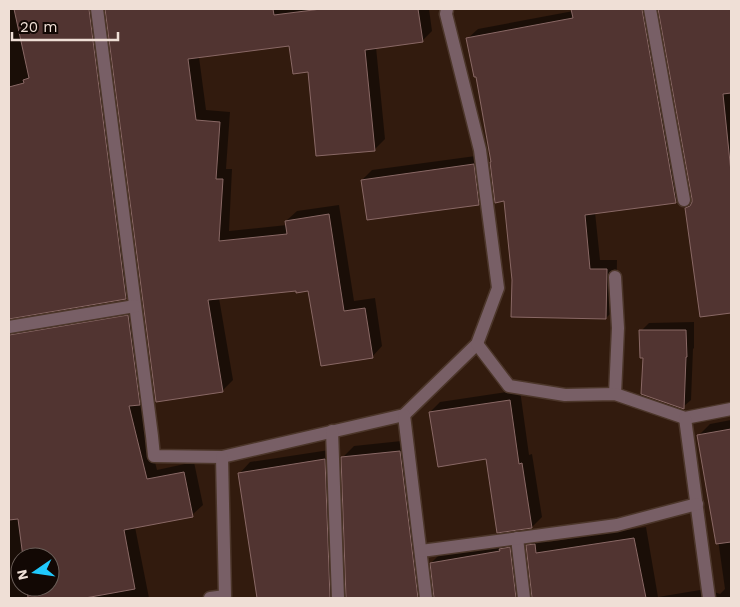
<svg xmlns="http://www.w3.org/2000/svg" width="740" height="607" font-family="'Work Sans',sans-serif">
	<rect width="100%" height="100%" fill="#321b0e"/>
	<g fill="#0007" fill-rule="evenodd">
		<path d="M9,9H100L136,288L126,298L11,317L13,322L138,306L150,393L140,402L157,470L194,462L203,505L192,515L135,527L149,598H9ZM20,557H50V587H20Z"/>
		<path d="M106,9H429L432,31L422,41L376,47L385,139L374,150L309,70L290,45L199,57L206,110L230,112L226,169H232L229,231L287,225L286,221L297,211L339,205L354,301L375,298L382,346L372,357L309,289H297L219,298L233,380L222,391L157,401Z"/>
		<path d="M584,9H653L686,191L676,201L595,212L600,260H617L616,308L606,318L513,280L505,200L491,162L477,75L467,39L478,29Z"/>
		<path d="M659,9H731V312L701,316L686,208L693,202V199Z"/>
		<path d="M483,155L488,194L478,204L362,180L372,170Z"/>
		<path d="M694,322V348L693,349L691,400L683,407L645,357L641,331L649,323Z"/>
		<path d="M520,390L529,455L532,454L542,517L532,527L498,531L487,458L430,412L440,402Z"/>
		<path d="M731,420V598H259L239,474L250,462L336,449L343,591L347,595L342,458L354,446L411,440L430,591L434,594L431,563L443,551L510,540L527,588L533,596L527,546L539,534L546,533L548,542L646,527L658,597L712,588L714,592L720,594L725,589L715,518L699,435L710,424Z"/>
	</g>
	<g fill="#513431" stroke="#896865">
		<path d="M14,9H89L126,299L9,319V87L24,83L23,80L29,78Z"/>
		<path d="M105,9H273L274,15L321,9H418L423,42L365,50L375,151L316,156L308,72L293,74L289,46L188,59L196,120L220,122L216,179H223L219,241L287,234L285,221L329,214L344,311L365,308L373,358L321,366L308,291L296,293V291L208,300L223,392L156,402Z"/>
		<path d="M571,9H642L676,203L585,215L590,269H607L606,319L511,317L512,280L504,201L495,203L490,162H491L476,77H474L466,38L573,18Z"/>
		<path d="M658,9H731V93L723,94L731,172V313L700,317L685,208L690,206L692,202V199Z"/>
		<path d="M474,164L479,205L367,220L361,180Z"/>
		<path d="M128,315L140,405L129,406L147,479L184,472L193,517L124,530L135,589L85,598H28L27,587H50V557H23L18,519L9,520V335Z"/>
		<path d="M639,330H686L687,357H686L684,409L641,394L643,358H640Z"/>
		<path d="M510,400L519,464L522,463L532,528L497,533L486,459L438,467L429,412Z"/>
		<path d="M731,429V542L716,544L697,435Z"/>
		<path d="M400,451L418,598H346L341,457Z"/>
		<path d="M325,459L330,598H257L238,473Z"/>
		<path d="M634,538L646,598H532L526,545L535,544L536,553Z"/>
		<path d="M510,547L516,598H434L430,563L500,551L499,549Z"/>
	</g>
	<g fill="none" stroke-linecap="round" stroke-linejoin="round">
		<g stroke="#4c362a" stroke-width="15">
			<g id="minor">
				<path d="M97,9L152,436L154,456L222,457L404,415L477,344L498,288L480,150L446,14L447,9"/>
				<path d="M650,9L684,200"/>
				<path d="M615,277L618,328L615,394"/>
				<path d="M9,327L135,306"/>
				<path d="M477,344L509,386L565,395L615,394L685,418L731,409"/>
				<path d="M404,415L426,598"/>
				<path d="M685,418L709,598"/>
				<path d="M332,431L338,598"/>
				<path d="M517,538L524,598"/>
				<path d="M421,551L617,525L697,504"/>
				<path d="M210,598L225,596L222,457"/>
			</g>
		</g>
		<use href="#minor" stroke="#785f66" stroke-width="12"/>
	</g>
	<rect width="740" height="607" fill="none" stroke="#efdfd6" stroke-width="20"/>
	<g transform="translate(35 572) rotate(257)"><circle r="24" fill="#120804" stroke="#6a5e58"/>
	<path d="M0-4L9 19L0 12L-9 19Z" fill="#20c9fd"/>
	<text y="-8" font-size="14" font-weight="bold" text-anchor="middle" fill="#efdfd6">N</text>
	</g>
	<path d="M12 32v8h106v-8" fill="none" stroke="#efdfd6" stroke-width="2.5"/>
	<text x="20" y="32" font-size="15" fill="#efdfd6" stroke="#120804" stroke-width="4" paint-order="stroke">20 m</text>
</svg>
